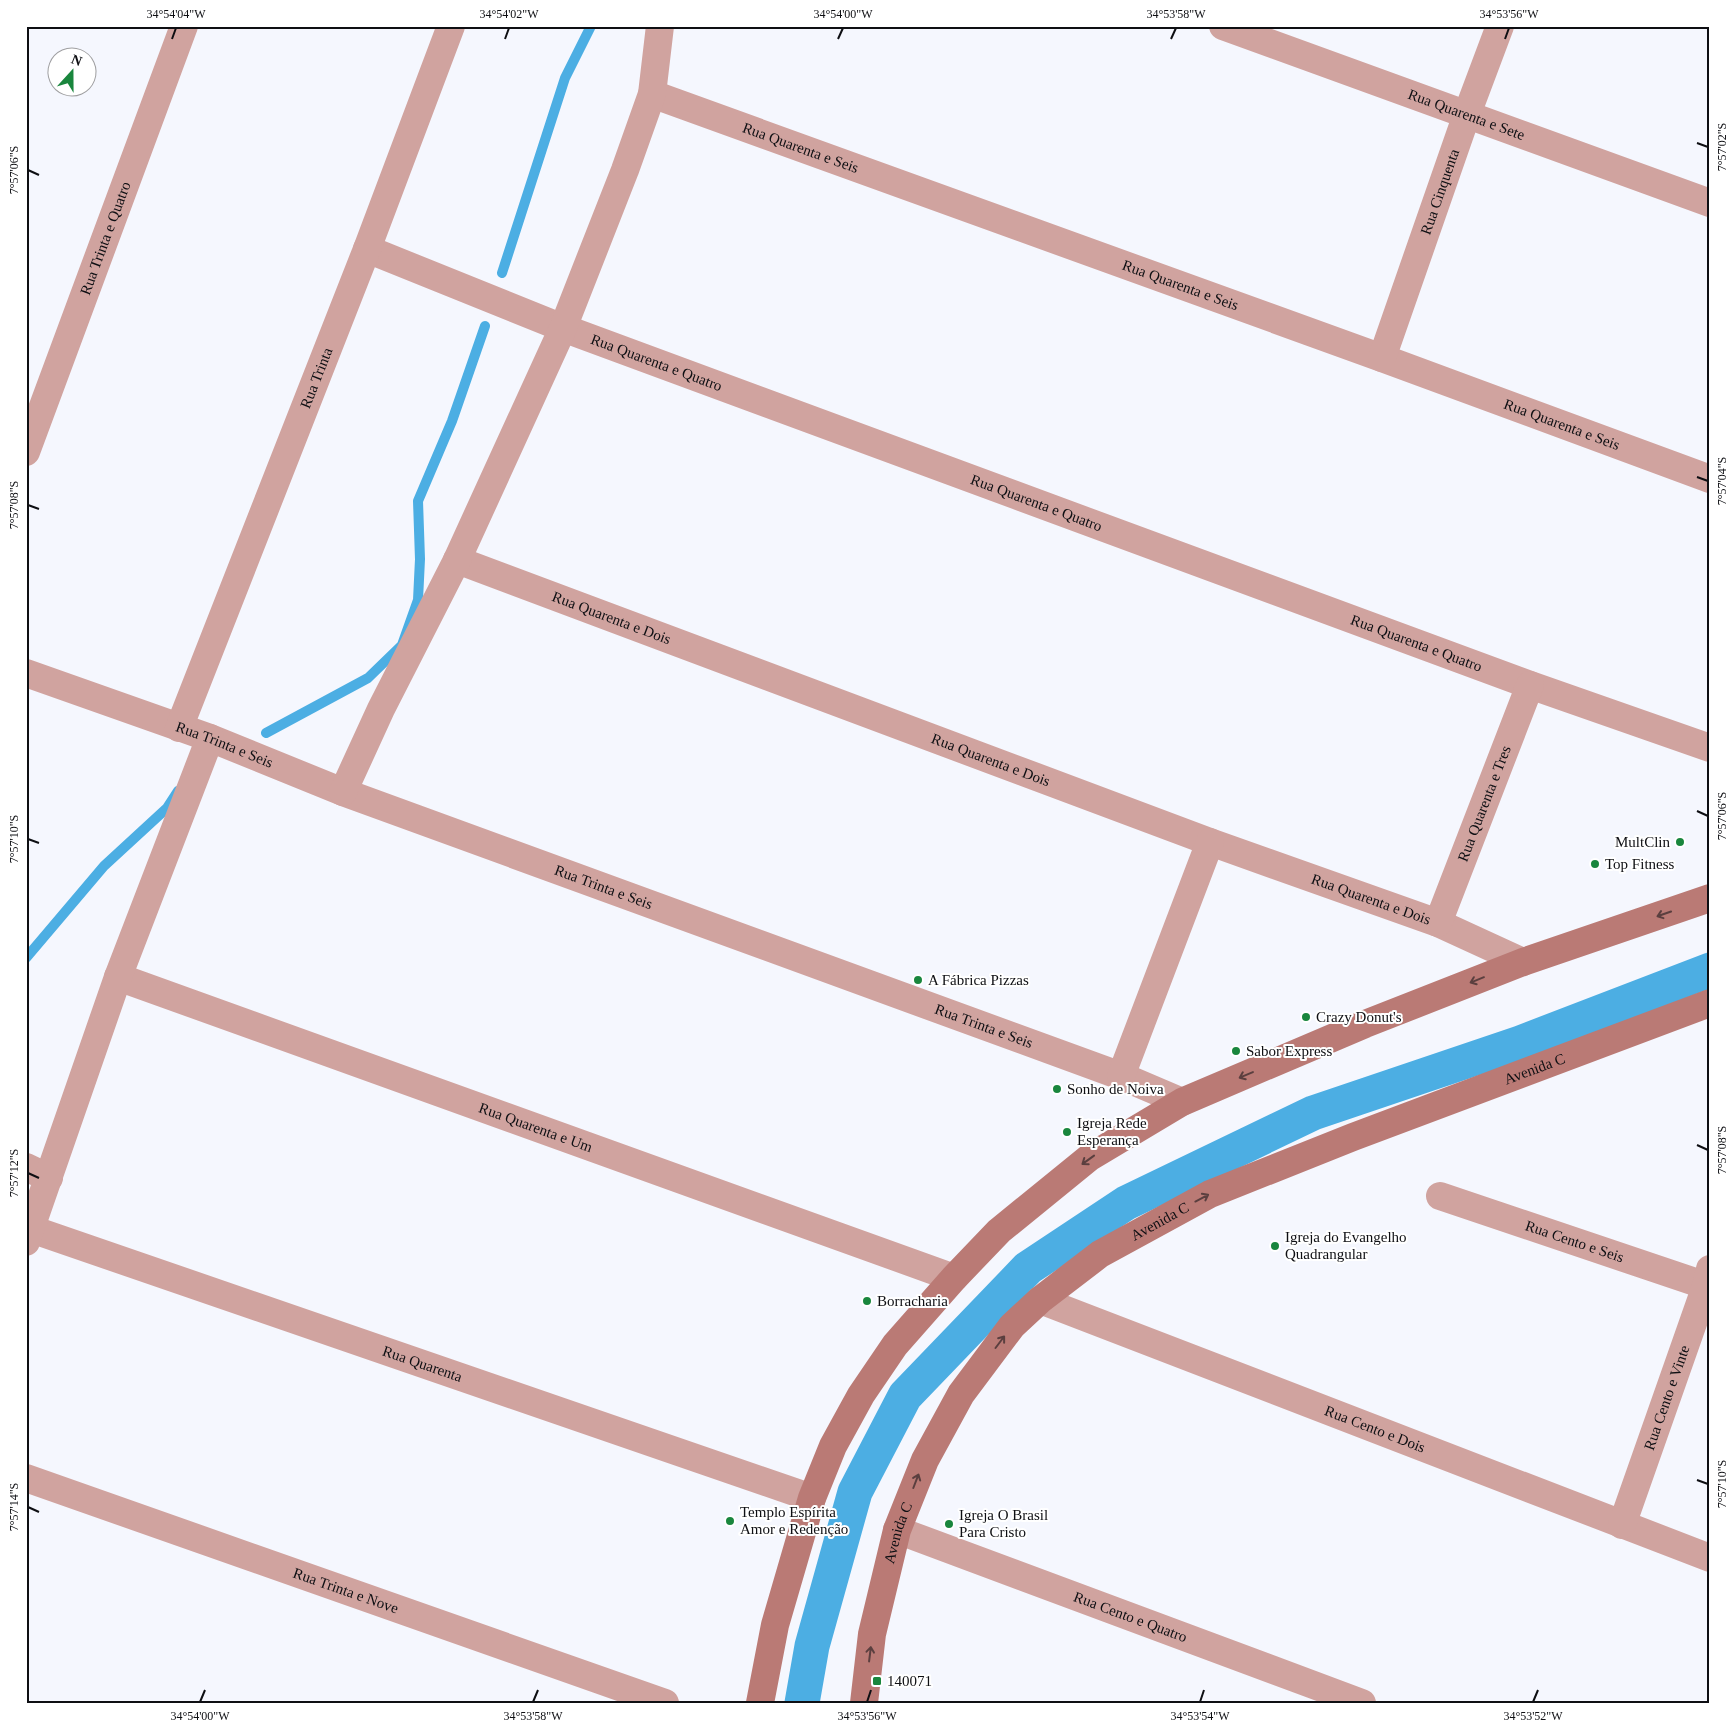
<svg xmlns="http://www.w3.org/2000/svg" width="1736" height="1729" font-family="'Times New Roman',serif">
	<rect width="100%" height="100%" fill="#f5f7fe"/>
	<g fill="none" stroke-linecap="round" stroke-linejoin="round">
		<g stroke="#4caee3" stroke-width="10">
			<path d="M502,273L565,78L591,26"/>
			<path d="M266,733L368,678L402,645L418,600L420,559L418,501L452,421L485,326"/>
			<path d="M26,958L104,866L167,808L178,791"/>
		</g>
		<path stroke="#4caee3" stroke-width="35" d="M802,1703L812,1646L855,1492L905,1396L1028,1268L1126,1203L1313,1113L1520,1043L1710,970"/>
		<g stroke="#d0a39f" stroke-width="28">
			<path id="s1" d="M1223,26L1710,203"/>
			<path id="s2" d="M652,94L1382,358L1710,479"/>
			<path id="s3" d="M367,249L563,328L1530,685L1710,748"/>
			<path id="s4" d="M1382,358L1467,114L1500,26"/>
			<path id="s5" d="M26,452L184,26"/>
			<path id="s6" d="M457,560L1210,842L1438,923L1523,962"/>
			<path id="s7" d="M26,673L210,738L343,792L1121,1076L1182,1102"/>
			<path id="s8" d="M179,728L367,249L451,26"/>
			<path d="M343,792L381,709L457,560L563,328L625,170L652,94L660,26"/>
			<path id="s9" d="M1438,923L1530,685"/>
			<path id="s10" d="M118,977L954,1278"/>
			<path d="M1121,1076L1210,842"/>
			<path d="M26,1167L49,1178"/>
			<path id="s11" d="M1440,1196L1710,1287"/>
			<path id="s12" d="M31,1229L812,1498"/>
			<path d="M26,1242L118,977L210,738"/>
			<path id="s13" d="M1040,1300L1710,1558"/>
			<path id="s14" d="M26,1478L665,1703"/>
			<path id="s15" d="M1622,1525L1706,1286L1710,1269"/>
			<path id="s16" d="M897,1530L1362,1703"/>
		</g>
		<g stroke="#ba7a75" stroke-width="28">
			<path d="M760,1703L775,1625L812,1498L833,1446L861,1395L895,1345L954,1278L999,1231L1090,1157L1182,1102L1365,1024L1523,962L1710,898"/>
			<path id="s17" d="M864,1703L872,1634L897,1530L925,1460L961,1394L1012,1326L1040,1300L1100,1254L1210,1194L1353,1137L1710,1003"/>
		</g>
	</g>
	<defs><path id="oneway-shaft" d="M-6 0H5M1.5-3L5.5 0L1.5 3" fill="none" stroke-width="1.6" stroke-linecap="round" stroke-linejoin="round" transform="scale(1.25)"/></defs>
	<g stroke="#5b3f3f">
		<use href="#oneway-shaft" transform="translate(1664 914) rotate(161)"/>
		<use href="#oneway-shaft" transform="translate(1477 980) rotate(158)"/>
		<use href="#oneway-shaft" transform="translate(1246 1075) rotate(157)"/>
		<use href="#oneway-shaft" transform="translate(1088 1160) rotate(144)"/>
		<use href="#oneway-shaft" transform="translate(1202 1198) rotate(-28)"/>
		<use href="#oneway-shaft" transform="translate(1000 1342) rotate(-53)"/>
		<use href="#oneway-shaft" transform="translate(916 1481) rotate(-69)"/>
		<use href="#oneway-shaft" transform="translate(870 1654) rotate(-83)"/>
	</g>
	<path fill="none" stroke="#0e0f13" stroke-width="2" d="M172,39L176,28M505,39L509,28M838,39L843,28M1171,39L1176,28M1505,39L1509,28M1697,143L1708,147M28,170L39,175M1697,477L1708,481M28,505L39,509M1697,811L1708,816M28,839L39,843M1697,1145L1708,1150M28,1173L39,1178M1697,1480L1708,1484M28,1507L39,1512M200,1702L205,1690M533,1702L538,1690M867,1702L871,1690M1200,1702L1204,1690M1533,1702L1538,1690"/>
	<g fill="#19863d" stroke="#fff" stroke-width="2">
		<circle cx="1680" cy="842" r="5"/>
		<circle cx="1595" cy="864" r="5"/>
		<circle cx="918" cy="980" r="5"/>
		<circle cx="1306" cy="1017" r="5"/>
		<circle cx="1236" cy="1051" r="5"/>
		<circle cx="1057" cy="1089" r="5"/>
		<circle cx="1067" cy="1132" r="5"/>
		<circle cx="1275" cy="1246" r="5"/>
		<circle cx="867" cy="1301" r="5"/>
		<circle cx="730" cy="1521" r="5"/>
		<circle cx="949" cy="1524" r="5"/>
		<rect x="872" y="1676" width="10" height="10" rx="2.5"/>
	</g>
	<g text-anchor="middle" dominant-baseline="central" stroke-width="4" stroke-linejoin="round" paint-order="stroke">
		<g font-size="15" fill="#0e0f13" stroke="#fff">
			<text stroke="none"><textPath href="#s1" startOffset="259">Rua Quarenta e Sete</textPath></text>
			<text stroke="none"><textPath href="#s2" startOffset="158">Rua Quarenta e Seis</textPath></text>
			<text stroke="none"><textPath href="#s4" startOffset="176">Rua Cinquenta</textPath></text>
			<text stroke="none"><textPath href="#s5" startOffset="228">Rua Trinta e Quatro</textPath></text>
			<text stroke="none"><textPath href="#s2" startOffset="562">Rua Quarenta e Seis</textPath></text>
			<text stroke="none"><textPath href="#s3" startOffset="311">Rua Quarenta e Quatro</textPath></text>
			<text stroke="none"><textPath href="#s8" startOffset="376">Rua Trinta</textPath></text>
			<text stroke="none"><textPath href="#s2" startOffset="968">Rua Quarenta e Seis</textPath></text>
			<text stroke="none"><textPath href="#s3" startOffset="716">Rua Quarenta e Quatro</textPath></text>
			<text stroke="none"><textPath href="#s6" startOffset="165">Rua Quarenta e Dois</textPath></text>
			<text stroke="none"><textPath href="#s3" startOffset="1121">Rua Quarenta e Quatro</textPath></text>
			<text stroke="none"><textPath href="#s7" startOffset="211">Rua Trinta e Seis</textPath></text>
			<text stroke="none"><textPath href="#s6" startOffset="570">Rua Quarenta e Dois</textPath></text>
			<text stroke="none"><textPath href="#s9" startOffset="128">Rua Quarenta e Tres</textPath></text>
			<text stroke="none"><textPath href="#s7" startOffset="616">Rua Trinta e Seis</textPath></text>
			<text stroke="none"><textPath href="#s6" startOffset="975">Rua Quarenta e Dois</textPath></text>
			<text stroke="none"><textPath href="#s7" startOffset="1021">Rua Trinta e Seis</textPath></text>
			<text stroke="none"><textPath href="#s17" startOffset="999">Avenida C</textPath></text>
			<text stroke="none"><textPath href="#s10" startOffset="444">Rua Quarenta e Um</textPath></text>
			<text stroke="none"><textPath href="#s17" startOffset="594">Avenida C</textPath></text>
			<text stroke="none"><textPath href="#s11" startOffset="142">Rua Cento e Seis</textPath></text>
			<text stroke="none"><textPath href="#s12" startOffset="414">Rua Quarenta</textPath></text>
			<text stroke="none"><textPath href="#s15" startOffset="135">Rua Cento e Vinte</textPath></text>
			<text stroke="none"><textPath href="#s13" startOffset="359">Rua Cento e Dois</textPath></text>
			<text stroke="none"><textPath href="#s17" startOffset="174">Avenida C</textPath></text>
			<text stroke="none"><textPath href="#s14" startOffset="339">Rua Trinta e Nove</textPath></text>
			<text stroke="none"><textPath href="#s16" startOffset="249">Rua Cento e Quatro</textPath></text>
		</g>
		<g font-size="15" fill="#0e0f13" stroke="#fff" text-anchor="start">
			<text x="1670" y="842" text-anchor="end">MultClin</text>
			<text x="1605" y="864">Top Fitness</text>
			<text x="928" y="980">A Fábrica Pizzas</text>
			<text x="1316" y="1017">Crazy Donut's</text>
			<text x="1246" y="1051">Sabor Express</text>
			<text x="1067" y="1089">Sonho de Noiva</text>
			<text x="1077" y="1123">Igreja Rede<tspan x="1077" dy="17">Esperança</tspan></text>
			<text x="1285" y="1237">Igreja do Evangelho<tspan x="1285" dy="17">Quadrangular</tspan></text>
			<text x="877" y="1301">Borracharia</text>
			<text x="740" y="1512">Templo Espírita<tspan x="740" dy="17">Amor e Redenção</tspan></text>
			<text x="959" y="1515">Igreja O Brasil<tspan x="959" dy="17">Para Cristo</tspan></text>
			<text x="887" y="1681">140071</text>
		</g>
	</g>
	<rect width="1736" height="1729" fill="none" stroke="#ffffff" stroke-width="55"/>
	<g transform="translate(72 72) rotate(21)"><circle r="24" fill="#ffffff" stroke="#9f9fa1"/>
	<path d="M0-4L9 19L0 12L-9 19Z" fill="#19863d"/>
	<text y="-8" font-size="14" font-weight="bold" text-anchor="middle" fill="#0e0f13">N</text>
	</g>
	<rect x="28" y="28" width="1680" height="1674" fill="none" stroke="#0e0f13" stroke-width="2"/>
	<g font-size="12" text-anchor="middle" fill="#0e0f13">
		<text x="176" y="18">34°54'04"W</text>
		<text x="509" y="18">34°54'02"W</text>
		<text x="843" y="18">34°54'00"W</text>
		<text x="1176" y="18">34°53'58"W</text>
		<text x="1509" y="18">34°53'56"W</text>
		<text transform="translate(1722 147) rotate(-90)" y="4">7°57'02"S</text>
		<text transform="translate(14 170) rotate(-90)" y="4">7°57'06"S</text>
		<text transform="translate(1722 481) rotate(-90)" y="4">7°57'04"S</text>
		<text transform="translate(14 505) rotate(-90)" y="4">7°57'08"S</text>
		<text transform="translate(1722 816) rotate(-90)" y="4">7°57'06"S</text>
		<text transform="translate(14 839) rotate(-90)" y="4">7°57'10"S</text>
		<text transform="translate(1722 1150) rotate(-90)" y="4">7°57'08"S</text>
		<text transform="translate(14 1173) rotate(-90)" y="4">7°57'12"S</text>
		<text transform="translate(1722 1484) rotate(-90)" y="4">7°57'10"S</text>
		<text transform="translate(14 1507) rotate(-90)" y="4">7°57'14"S</text>
		<text x="200" y="1720">34°54'00"W</text>
		<text x="533" y="1720">34°53'58"W</text>
		<text x="867" y="1720">34°53'56"W</text>
		<text x="1200" y="1720">34°53'54"W</text>
		<text x="1533" y="1720">34°53'52"W</text>
	</g>
</svg>
